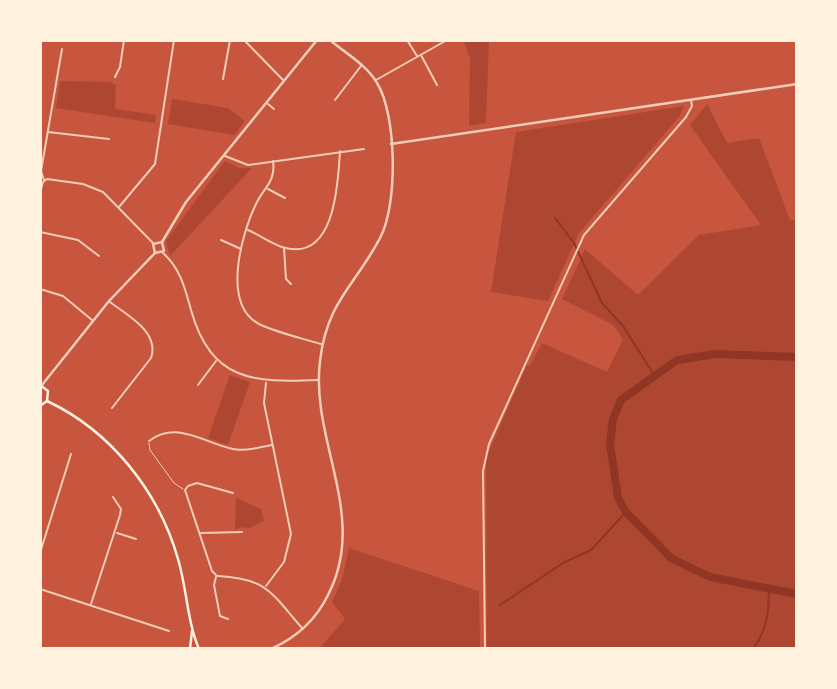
<svg xmlns="http://www.w3.org/2000/svg" width="837" height="689" font-family="'Space Grotesk',sans-serif">
	<rect width="100%" height="100%" fill="#c8553d"/>
	<g fill="#ae4732">
		<path d="M463,40H489L486,123L469,126L470,58Z"/>
		<path d="M60,81L110,82L116,85L115,109L156,115L155,123L56,108Z"/>
		<path d="M172,99L228,108L245,121L234,135L168,124Z"/>
		<path d="M707,104L727,143L759,138L790,220H797V649H487L486,458L527,365L530,366L542,343L607,372L623,339L613,325L562,299L585,249L638,295L699,235L761,225L690,125Z"/>
		<path d="M684,106L679,117L579,233L548,301L491,292L516,132Z"/>
		<path d="M225,161L239,168H252L170,256L166,241Z"/>
		<path d="M230,375L250,382L228,445L208,438Z"/>
		<path d="M236,498L261,509L264,521L248,529L242,527L235,530Z"/>
		<path d="M349,548L479,591L480,649H319L345,619L332,602L342,580Z"/>
	</g>
	<g fill="none" stroke-linecap="round" stroke-linejoin="round">
		<g stroke="#8f3625" stroke-width="2">
			<path d="M555,218L574,243L602,303L623,326L654,375"/>
			<path d="M500,605L563,563L591,550L626,512"/>
			<path d="M753,649C767,630 769,612 769,588"/>
		</g>
		<path stroke="#8f3625" stroke-width="8" d="M797,357L716,354L677,360L621,400L613,419L610,444L618,498L626,512L671,558L710,577L797,594"/>
		<path stroke="#f1ccb7" stroke-width="1" d="M149,443L150,450L174,483L183,489"/>
		<g stroke="#f1ccb7" stroke-width="2">
			<path d="M244,40L284,81"/>
			<path d="M407,40L417,56"/>
			<path d="M421,55L437,85"/>
			<path d="M115,77L120,67L124,40"/>
			<path d="M223,79L230,40"/>
			<path d="M376,80L447,40"/>
			<path d="M335,100L361,66"/>
			<path d="M268,104L274,109"/>
			<path d="M48,132L109,139"/>
			<path d="M225,156L248,165L364,149"/>
			<path d="M273,161C276,182 264,187 256,204C242,233 221,304 259,324C278,333 301,338 321,344"/>
			<path d="M44,180L41,171L62,49"/>
			<path d="M268,189L285,198"/>
			<path d="M40,193L43,182L47,179L83,184L103,192L153,243"/>
			<path d="M119,207L155,164L174,40"/>
			<path d="M248,230C259,235 271,243 282,247C335,264 338,184 340,151"/>
			<path d="M40,232L78,240L99,256"/>
			<path d="M221,240L241,249"/>
			<path d="M284,248L286,279L291,284"/>
			<path d="M163,253C180,268 185,288 191,310C211,381 253,383 318,380"/>
			<path d="M40,289L63,296L92,320"/>
			<path d="M110,302C127,315 160,332 151,358L112,408"/>
			<path d="M266,383L264,403L291,534L284,562L266,586"/>
			<path d="M198,385L216,361"/>
			<path d="M149,441C177,420 204,443 233,449C245,452 260,447 272,445"/>
			<path d="M117,533L136,539"/>
			<path d="M201,533L242,532"/>
			<path d="M40,553L71,454"/>
			<path d="M217,576L212,571L185,490L188,486L197,483L233,493"/>
			<path d="M218,576C269,579 271,593 303,629"/>
			<path d="M216,577L214,585L220,616L228,619"/>
			<path d="M40,589L169,631"/>
			<path d="M91,604L120,515L121,509L113,497"/>
			<path d="M485,649L483,471L489,444L584,235L686,117L692,106L691,100"/>
		</g>
		<g stroke="#f1ccb7" stroke-width="2.5">
			<path d="M391,144L797,84"/>
			<path d="M162,242L186,202L317,40"/>
			<path d="M155,253L164,251L162,242"/>
			<path d="M155,253L153,244L162,242"/>
			<path d="M42,385L109,301L155,253"/>
			<path d="M271,649C295,638 316,620 328,595C369,516 310,441 320,361C327,301 355,286 380,238C398,205 397,115 377,83C367,65 345,53 330,40"/>
		</g>
		<g stroke="#fff3e0" stroke-width="2.5">
			<path d="M40,385L48,391L47,401"/>
			<path d="M47,401C111,431 159,492 178,559C187,589 187,621 199,649"/>
			<path d="M40,406L47,401"/>
			<path d="M190,649L192,631"/>
		</g>
	</g>
	<rect width="837" height="689" fill="none" stroke="#fff3e0" stroke-width="84"/>
</svg>
